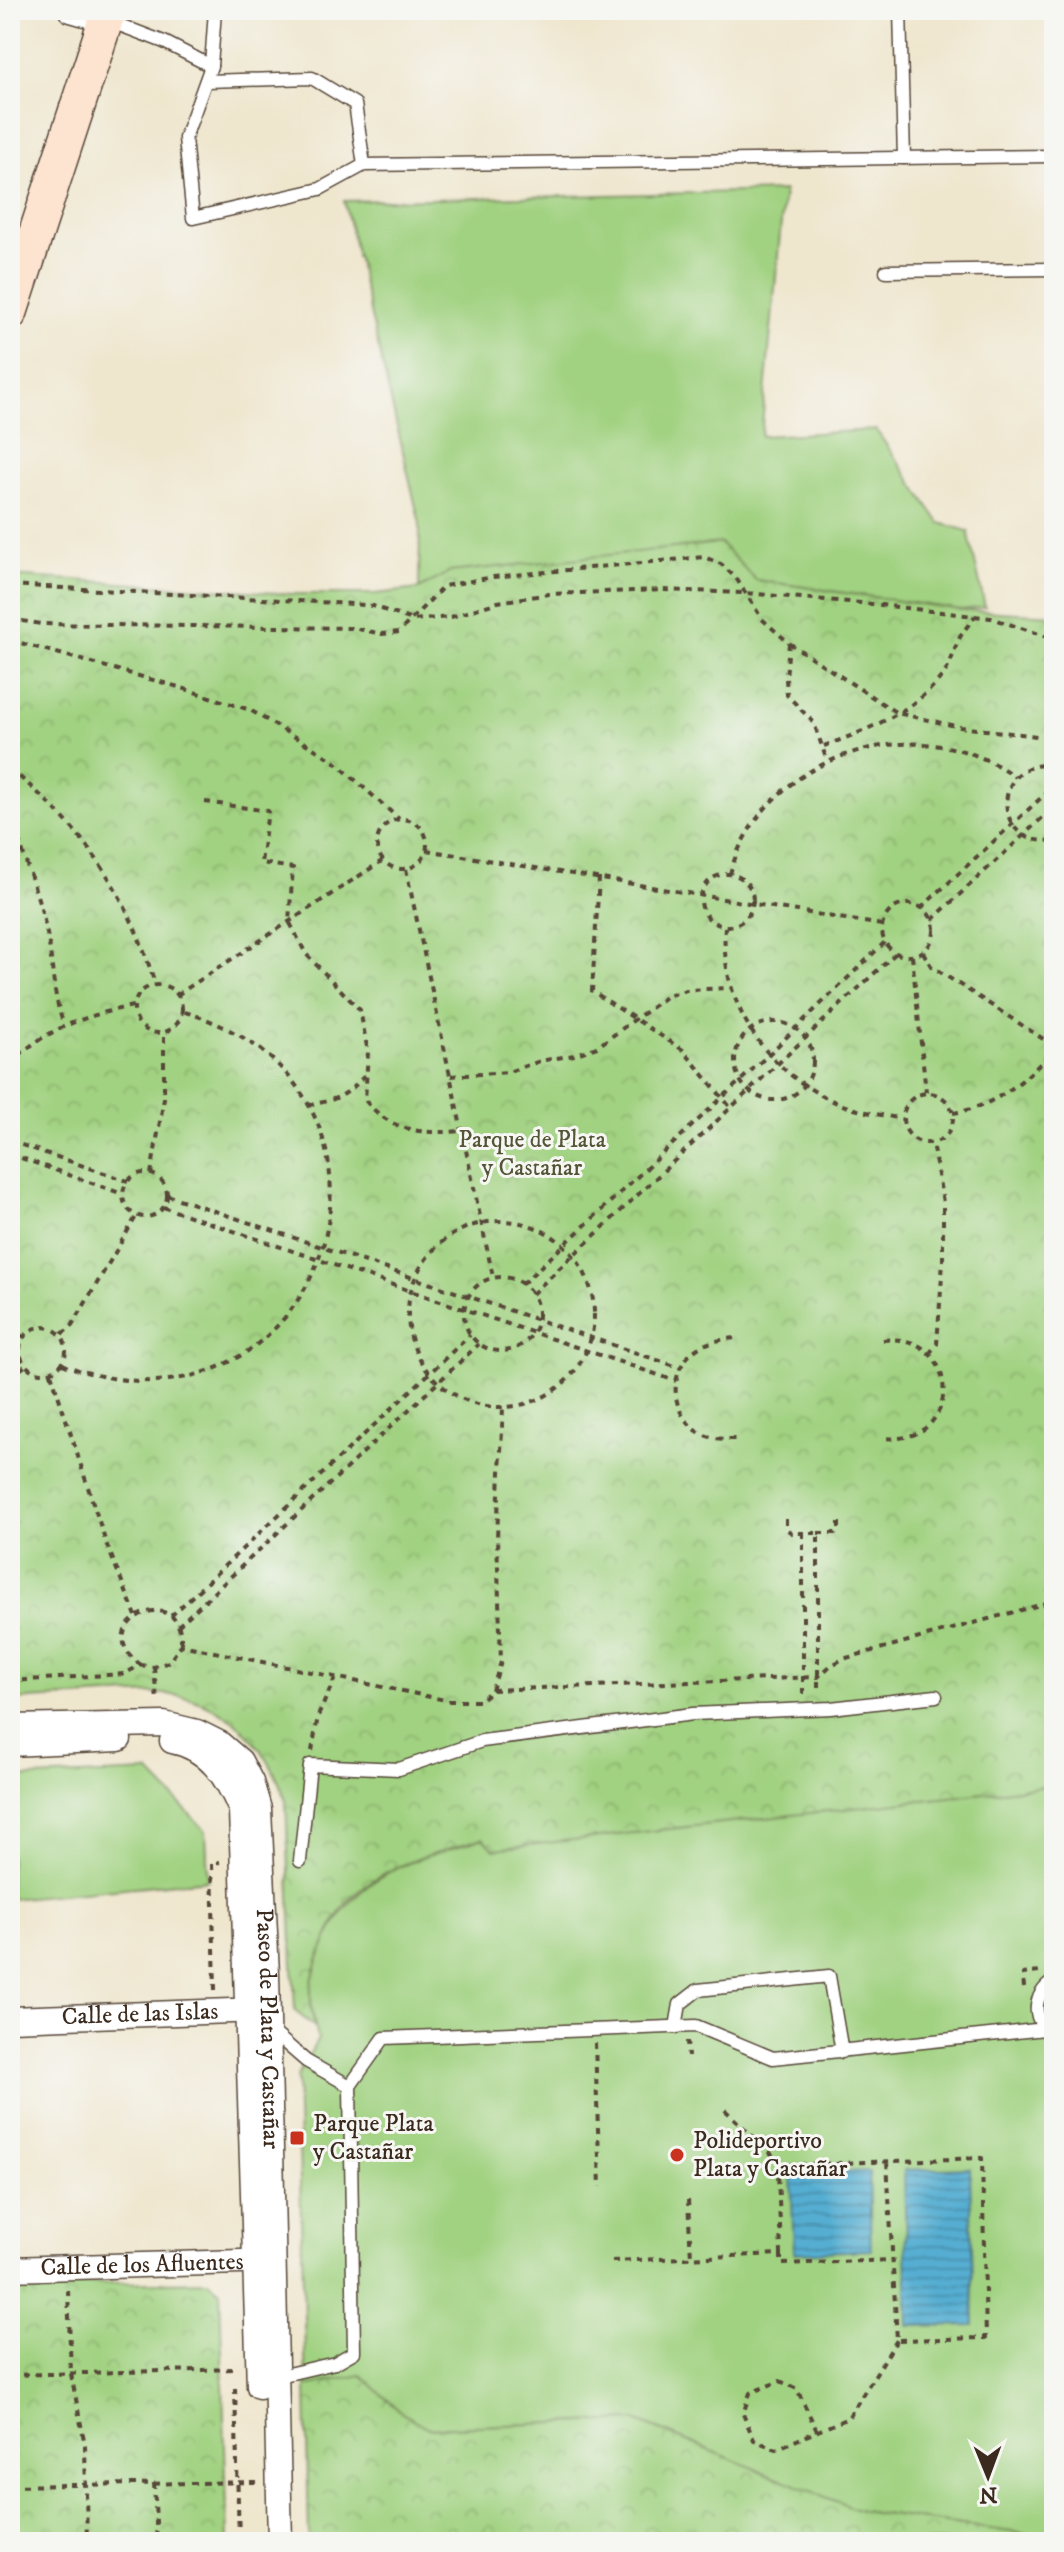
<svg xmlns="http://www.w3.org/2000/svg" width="1064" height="2552" font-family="'IM FELL DW Pica',serif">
	<defs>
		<pattern id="park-crowns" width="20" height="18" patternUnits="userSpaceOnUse" patternTransform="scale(2)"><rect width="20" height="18" fill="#a1d281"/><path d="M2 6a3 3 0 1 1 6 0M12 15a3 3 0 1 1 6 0" fill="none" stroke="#8cb46f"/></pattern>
		<pattern id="water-rules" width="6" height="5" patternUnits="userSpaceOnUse" patternTransform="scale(2)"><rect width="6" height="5" fill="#55aed2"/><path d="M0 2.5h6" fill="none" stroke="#488eaa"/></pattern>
	</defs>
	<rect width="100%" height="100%" fill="#f6f6f2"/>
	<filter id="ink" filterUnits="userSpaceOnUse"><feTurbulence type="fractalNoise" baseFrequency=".0125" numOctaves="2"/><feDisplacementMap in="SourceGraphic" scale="16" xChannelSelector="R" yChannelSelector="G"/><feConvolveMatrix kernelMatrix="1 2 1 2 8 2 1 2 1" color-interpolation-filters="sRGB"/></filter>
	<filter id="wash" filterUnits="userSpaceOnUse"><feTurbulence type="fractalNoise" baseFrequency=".006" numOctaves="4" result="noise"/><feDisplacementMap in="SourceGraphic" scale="32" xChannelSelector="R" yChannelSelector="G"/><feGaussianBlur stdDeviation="1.8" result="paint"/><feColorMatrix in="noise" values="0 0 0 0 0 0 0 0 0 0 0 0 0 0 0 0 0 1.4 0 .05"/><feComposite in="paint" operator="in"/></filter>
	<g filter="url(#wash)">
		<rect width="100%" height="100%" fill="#efe6ce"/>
		<g fill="#a1d281" stroke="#6e7e50" stroke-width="2">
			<path d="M784,191L761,436L876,430L940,523L968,531L985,607L961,610L756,580L419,588L420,524L344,201Z"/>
			<path d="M149,1772L206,1831L208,1880L10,1899V1778Z"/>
			<path d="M1054,1785V2538L860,2511L635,2420L428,2428L402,2413L361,2376L306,2386L297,2077L318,2039C308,1997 307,1985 325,1943C356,1870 414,1861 484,1838L494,1848Z"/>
		</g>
		<g fill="url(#park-crowns)" stroke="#6e7e50" stroke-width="2">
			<path d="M720,543L756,580L961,610L1054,615V1785L494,1849L483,1838C434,1854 367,1867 338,1915C332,1926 327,1938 322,1949C310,1979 307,1995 315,2027L295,2011L286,1801C268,1745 226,1699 164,1694C146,1692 127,1695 109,1695C76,1697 43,1698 10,1700V576L292,594H375L419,589L450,572Z"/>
			<path d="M208,2281L220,2291L228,2542H10V2285Z"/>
			<path d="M361,2375L402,2413L428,2428L635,2420L860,2511L1054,2538V2542H309L306,2386Z"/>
		</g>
		<g fill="url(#water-rules)" stroke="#486c78" stroke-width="2">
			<path d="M970,2168L974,2325L908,2326L904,2170Z"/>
			<path d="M869,2171L871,2250L794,2253L791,2174Z"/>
		</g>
	</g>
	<g filter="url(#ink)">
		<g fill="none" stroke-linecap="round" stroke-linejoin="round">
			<g stroke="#564638" stroke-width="15">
				<g id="service">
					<path d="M900,10L904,158"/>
					<path d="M109,21L164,42L211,66L215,10"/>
					<path d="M211,66L185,138L193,218L320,189L364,165L1054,156"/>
					<path d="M206,81L312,78L355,104L364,165"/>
					<path d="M886,271L1054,269"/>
					<path d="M300,1861L310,1765L399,1769L482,1741L693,1714L831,1708L936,1696"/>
					<path d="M1054,1981C1031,1995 1031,2022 1054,2036"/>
					<path d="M676,2027L680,2004L698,1990L829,1976L842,2052"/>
					<path d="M268,2028L306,2061L350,2086"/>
					<path d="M275,2377L335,2363L354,2352L350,2086L384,2038L696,2026L773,2058L1045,2029"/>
				</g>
			</g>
			<g stroke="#564638" stroke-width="27">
				<g id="minor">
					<path d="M71,10L106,20"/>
					<path id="s1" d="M10,1727L164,1724L197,1732L219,1743L240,1761L251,1782L259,1809L267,1974L280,2542"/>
					<path d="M172,1741C209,1748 227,1777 241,1810L259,2386"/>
					<path d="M10,1744L119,1739"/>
					<path id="s2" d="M10,2019L259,2010"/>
					<path id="s3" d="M10,2269L270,2261"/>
				</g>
			</g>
			<g stroke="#564638" stroke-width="37">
				<path id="secondary" d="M10,313L109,10"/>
			</g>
			<g stroke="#564638" stroke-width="4" stroke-dasharray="6 6" stroke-linecap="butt">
				<path d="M10,585L353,604L373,606L412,620L451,617L498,602L549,594L663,590L744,593L872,604L991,618L1054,639"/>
				<path d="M10,619L41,624L113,625L353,628L382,634L399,632L444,586L493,577L704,557L721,564L736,578L762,619L789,643L897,713L960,727L1054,738"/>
				<path d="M10,640L182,688L250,710L333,760L399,819"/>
				<path d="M789,643L786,678L787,695L814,723L827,761"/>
				<path d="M824,746C865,731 914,712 942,676C952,665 953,650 960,637C964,630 970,623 975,616"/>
				<path d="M1054,766C991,755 990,850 1054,840"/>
				<path d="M10,769C85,829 127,892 155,984"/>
				<path d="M205,802L268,811L261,863L293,868L289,921L306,954L360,1010L368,1052L365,1100C392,1133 423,1134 462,1131"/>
				<path d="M10,804C18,847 37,887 46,929C54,964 51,991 64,1025"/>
				<circle cx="402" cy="844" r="25"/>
				<path d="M426,850L882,925"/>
				<path d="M406,869L493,1277"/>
				<circle cx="727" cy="900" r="26"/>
				<path d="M730,874C762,755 919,705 1015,777"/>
				<path d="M599,878L592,991L683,1050L731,1108"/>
				<circle cx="908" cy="930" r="26"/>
				<path d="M921,908L1054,786"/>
				<path d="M932,920L1054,807"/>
				<path d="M725,927C719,1008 772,1080 848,1107C865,1113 884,1115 902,1119"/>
				<path d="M923,952L931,966L1054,1046"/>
				<path d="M912,956L926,1092"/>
				<circle cx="158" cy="1009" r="24"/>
				<path d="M177,995L382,861"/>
				<circle cx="774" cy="1061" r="39"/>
				<path d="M10,1064C44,1029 87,1015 133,1006"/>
				<path d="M451,1076L508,1072L540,1061L574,1055L597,1047L667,996L686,990L730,988"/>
				<circle cx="928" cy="1118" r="25"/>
				<path d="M308,1105C336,1100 346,1097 365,1075"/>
				<path d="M953,1113C995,1107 1026,1080 1054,1049"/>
				<path d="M10,1141L128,1181"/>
				<path d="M10,1154L123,1194"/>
				<circle cx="145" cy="1195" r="22"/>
				<path d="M151,1174L164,1098V1032"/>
				<path d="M167,1195L681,1368"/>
				<path d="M163,1207L676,1381"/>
				<circle cx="501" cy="1314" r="93"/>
				<circle cx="501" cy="1314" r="37"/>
				<path d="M522,1284L767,1056L885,942"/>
				<path d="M532,1294L896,953"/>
				<path d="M10,1326L23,1337"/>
				<circle cx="43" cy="1350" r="23"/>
				<path d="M62,1334L72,1326L137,1215"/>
				<path d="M734,1338C722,1340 709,1341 698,1348C668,1367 668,1413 699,1432C710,1439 722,1439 735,1439"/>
				<path d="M883,1340C962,1330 965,1446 884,1438"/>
				<path d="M929,1354L937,1344L943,1262V1202L932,1143"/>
				<path d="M62,1364C321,1465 451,1090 182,1011"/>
				<path d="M51,1373L106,1543L136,1616"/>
				<path d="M10,1377L25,1366"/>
				<path d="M786,1519V1529L792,1533H803"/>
				<path d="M818,1533H835L839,1530V1519"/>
				<path d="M171,1616L470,1335"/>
				<path d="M178,1626L479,1344"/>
				<path d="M141,1665C84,1625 184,1577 181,1645"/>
				<path d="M154,1667L157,1701"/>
				<path d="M10,1681L124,1674L141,1665L154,1667L169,1662L181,1645L450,1701H479L492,1690L501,1662L497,1537L503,1407"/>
				<path d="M492,1690L818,1677L830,1666L843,1659L1054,1601"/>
				<path d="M803,1694V1533H818V1692"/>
				<path d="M312,1751L318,1716L335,1678"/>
				<path d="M1024,1988L1023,1974L1040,1972"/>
				<path d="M215,1990L212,1863L220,1862"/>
				<path d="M687,2041L688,2057"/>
				<path d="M595,2043L600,2187"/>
				<path d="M725,2110L783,2165"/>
				<path d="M688,2200L691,2258"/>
				<path d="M781,2254V2264L893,2260"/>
				<path d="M612,2261L781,2254L778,2172L783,2165L982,2158L986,2338L897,2340L887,2161"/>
				<path d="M68,2290L71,2374L85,2445L87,2542"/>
				<path d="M10,2375L236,2369"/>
				<path d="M235,2388L239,2542"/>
				<path d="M817,2431L797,2389L780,2381L750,2393L743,2414L754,2440L776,2449L848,2418L897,2340"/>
				<path d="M154,2483L157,2542"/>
				<path d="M10,2486L256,2482"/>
			</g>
			<use href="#service" stroke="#fff" stroke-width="12"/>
			<use href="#minor" stroke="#fff" stroke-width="24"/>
			<use href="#secondary" stroke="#fde4d1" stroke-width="34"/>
		</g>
	</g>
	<g fill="#c8321e" stroke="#f6f6f2" stroke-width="3">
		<rect x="289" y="2130" width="16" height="16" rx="4"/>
		<circle cx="677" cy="2155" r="8"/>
	</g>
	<g text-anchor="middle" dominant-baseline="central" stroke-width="6" stroke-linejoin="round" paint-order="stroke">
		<g font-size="24" fill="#545437" stroke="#f6f6f2">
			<text x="532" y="1140">Parque de Plata<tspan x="532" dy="28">y Castañar</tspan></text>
		</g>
		<g font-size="24" fill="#3b2a1e" stroke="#f6f6f2">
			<text stroke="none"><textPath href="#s2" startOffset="130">Calle de las Islas</textPath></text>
			<text stroke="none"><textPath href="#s1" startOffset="512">Paseo de Plata y Castañar</textPath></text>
			<text stroke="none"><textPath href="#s3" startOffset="132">Calle de los Afluentes</textPath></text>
		</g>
		<g font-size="24" fill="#3b2a1e" stroke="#f6f6f2" text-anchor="start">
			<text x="313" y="2124">Parque Plata<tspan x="313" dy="28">y Castañar</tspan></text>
			<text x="693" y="2141">Polideportivo<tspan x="693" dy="28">Plata y Castañar</tspan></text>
		</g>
	</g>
	<rect width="1064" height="2552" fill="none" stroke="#f6f6f2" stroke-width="40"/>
	<g transform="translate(988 2476) rotate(179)" stroke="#f6f6f2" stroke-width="6" paint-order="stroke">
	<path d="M0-6L14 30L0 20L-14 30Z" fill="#3b2a1e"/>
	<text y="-12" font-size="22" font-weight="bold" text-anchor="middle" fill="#3b2a1e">N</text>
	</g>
</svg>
